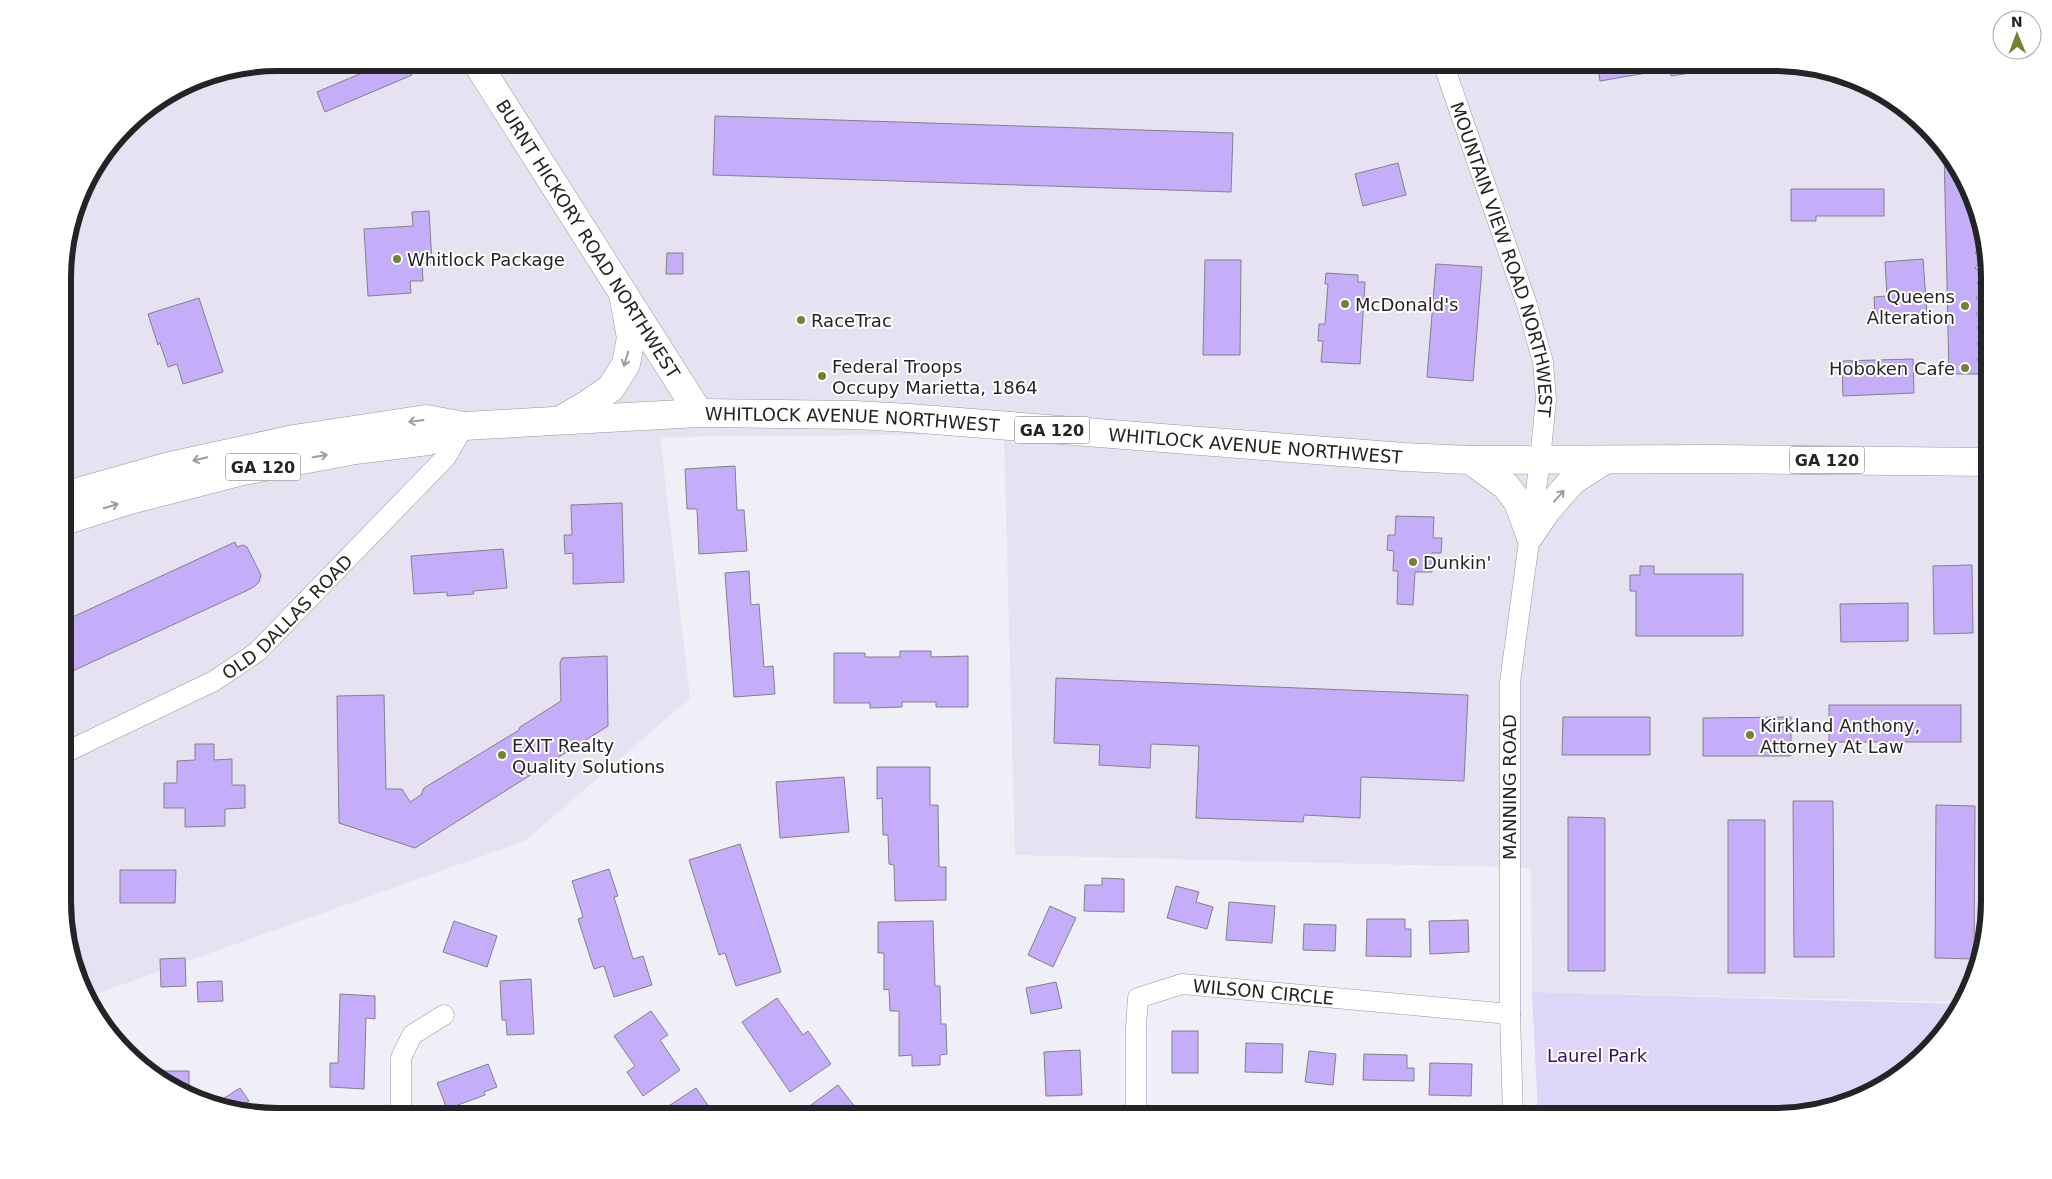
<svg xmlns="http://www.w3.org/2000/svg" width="2052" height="1179" font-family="'DejaVu Sans',sans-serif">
	<rect width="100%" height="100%" fill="#f0eef6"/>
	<path fill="#e6e2f1" d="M279,63H770L1411,69H1458L1457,63H1774L1830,70L1881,91L1953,159L1978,209L1989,264V914L1963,1002L1532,992L1531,868L1015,855L1004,434L660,437L690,698L525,841L90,996L80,970L64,886V251L85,183L136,116L196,79Z"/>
	<path fill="#ded6f8" d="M1532,992L1961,1004H1962L1961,1008L1893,1080L1843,1105L1787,1116H1538Z"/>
	<g fill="#c4aefa" stroke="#828188">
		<path d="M374,63H406L412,75L325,112L317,92L376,67Z"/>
		<path d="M1597,63H1754L1671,76L1670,69L1600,81Z"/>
		<path d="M173,93L175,98L158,103Z"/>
		<path d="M715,116L1233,133L1231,192L713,175Z"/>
		<path d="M1944,150L1953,159L1976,205L1975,207L1978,209L1979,215L1975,222L1982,228L1975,237L1983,241L1975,253L1984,257L1975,268L1984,273L1977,283L1984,288L1976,298L1985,303L1976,314L1984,319L1977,328L1985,334L1977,344L1985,349L1977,360L1985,364L1978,374H1949Z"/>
		<path d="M1398,163L1406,195L1363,206L1355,174Z"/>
		<path d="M1791,189H1884V216H1816V221H1791Z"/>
		<path d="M429,211L432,263L422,264L423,281H410L411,293L368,296L364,229L413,226L412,212Z"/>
		<path d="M667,253H683V274H666Z"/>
		<path d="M1923,259L1927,314L1875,317L1874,297L1887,296L1885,262Z"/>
		<path d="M1205,260H1241L1240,355H1203Z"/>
		<path d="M1436,264L1482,267L1473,381L1427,377Z"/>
		<path d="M1326,273L1358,275V282H1365L1360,364L1321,362L1323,341H1318L1319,324H1325L1328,284H1325Z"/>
		<path d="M199,298L223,372L183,384L177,364L168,367L160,343L158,345L148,314Z"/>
		<path d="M1913,359L1914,393L1843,396L1842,361Z"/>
		<path d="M735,466L737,510H744L747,551L699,554L697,509H687L685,469Z"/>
		<path d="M622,503L624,582L573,584V553L565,554L564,535H572L571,505Z"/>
		<path d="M1396,516L1434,517L1433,538H1442L1441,553H1432V572H1415L1413,605L1397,604L1398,571H1393L1394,551L1387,550L1388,535H1395Z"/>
		<path d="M235,542L237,547L243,545L247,547L261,575L259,582L255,586L248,590L64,675V621Z"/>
		<path d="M503,549L507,588L473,591L474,594L447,596V592L414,594L411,556Z"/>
		<path d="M1972,565L1973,633L1934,634L1933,566Z"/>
		<path d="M1640,566H1654V574H1743V636H1636V591H1630V575H1640Z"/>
		<path d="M749,571L751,605L759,604L764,667L773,666L775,694L734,697L725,573Z"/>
		<path d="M1908,603V641L1841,642L1840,604Z"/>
		<path d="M900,651H931V657L968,656V707H936V702H902V707L870,708V703H834V653H865V657H900Z"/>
		<path d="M607,656L608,726L415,848L339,823L337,696L384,695L386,789H402L410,802L421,795L424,788L519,730L520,727L561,701L560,663L562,658Z"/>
		<path d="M1056,678L1468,695L1464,781L1361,777L1360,818L1304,815L1303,822L1196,818L1199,746L1151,744L1150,768L1099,765L1100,745L1054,743Z"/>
		<rect x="1829" y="705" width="132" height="37"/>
		<path d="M1563,717H1650V755H1562Z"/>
		<path d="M1791,717V756H1703V718Z"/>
		<path d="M195,744H214V760L232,759V785H245V808L225,809V826L185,827V808H164V783H177V761L195,760Z"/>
		<path d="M877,767H930V805H938L939,867H946V900L895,901L894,865L889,864L888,835H883L882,798L877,799Z"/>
		<path d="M844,777L849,832L780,838L776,782Z"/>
		<path d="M1793,801H1833L1834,957H1794Z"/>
		<path d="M1936,805L1975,806L1974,959L1935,958Z"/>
		<path d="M1568,817L1605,818V971H1568Z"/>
		<rect x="1728" y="820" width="37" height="153"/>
		<path d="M740,844L781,972L736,986L725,953L719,955L689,860Z"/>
		<path d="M609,869L618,896L614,897L633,959L643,956L652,985L614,997L604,966L594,969L578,919L583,917L572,881Z"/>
		<path d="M120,870H176L175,903H120Z"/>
		<path d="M1102,878L1124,879V912L1084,911L1085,885H1102Z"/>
		<path d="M1176,886L1199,892L1196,902L1213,907L1207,929L1167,918Z"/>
		<path d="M1229,902L1275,906L1272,943L1226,940Z"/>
		<path d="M1050,906L1076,918L1053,967L1028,955Z"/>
		<path d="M1367,919H1405V929H1411V957L1366,956Z"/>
		<path d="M1468,920L1469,952L1430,954L1429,921Z"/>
		<path d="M454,921L497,936L487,967L443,952Z"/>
		<path d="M933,921L935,986H940L941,1024H946L947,1054L940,1055V1065L912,1066V1055L899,1056V1011H890L889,989L884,990V953H878V922Z"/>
		<path d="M1304,924L1336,925L1335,951L1303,950Z"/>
		<path d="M185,958L186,986L161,987L160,959Z"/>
		<path d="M531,979L534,1034L507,1035L506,1020H502L500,981Z"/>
		<path d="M222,981L223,1001L198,1002L197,982Z"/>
		<path d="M1056,982L1062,1008L1031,1014L1026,988Z"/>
		<path d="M340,994L375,996V1019L366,1018L364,1089L330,1087V1063H338Z"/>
		<path d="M777,998L803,1035L808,1031L831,1064L790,1092L742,1022Z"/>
		<path d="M651,1011L668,1035L660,1040L680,1070L643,1096L627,1072L635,1066L614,1036Z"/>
		<rect x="1172" y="1031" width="26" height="42"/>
		<path d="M1246,1043L1283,1044L1282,1073L1245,1072Z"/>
		<path d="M1080,1050L1082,1095L1046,1096L1044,1052Z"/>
		<path d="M1309,1051L1336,1054L1333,1085L1305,1082Z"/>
		<path d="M1364,1054L1407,1055V1068H1414V1081L1363,1080Z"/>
		<path d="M1430,1063L1472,1064L1471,1096L1429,1095Z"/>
		<path d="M488,1064L497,1087L484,1092L485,1095L447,1109L437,1083Z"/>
		<path d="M162,1071H189V1094L171,1088L162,1079Z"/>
		<path d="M838,1085L862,1116H807L803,1111Z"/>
		<path d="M240,1088L249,1101L241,1106L245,1112L222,1109L213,1105Z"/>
		<path d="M696,1088L712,1111L705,1116H660L658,1113Z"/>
	</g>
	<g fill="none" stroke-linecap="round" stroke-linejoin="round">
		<g stroke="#98979e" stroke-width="21">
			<g id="street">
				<path id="s1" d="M1443,63L1527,305L1543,362L1546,399L1540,460L1510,682V1014L1513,1116"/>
				<path id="s2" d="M64,753L214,681L257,652L446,457L464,426"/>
				<path d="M401,1116V1058L412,1035L444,1015"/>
				<path id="s3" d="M1136,1116V1027L1138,998L1182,984L1510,1014"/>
			</g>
		</g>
		<g stroke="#98979e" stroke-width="29">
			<g id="secondary">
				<path id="s4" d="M477,63L699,413"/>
			</g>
		</g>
		<g stroke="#98979e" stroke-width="29">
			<g id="highway">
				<path d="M564,418L588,404L611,388L626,364L631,338L623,294"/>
				<path d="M1470,460L1506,486L1518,502L1530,535"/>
				<path id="s5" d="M64,496L170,466L294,439L426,419L464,426L699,413L854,415L909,418L1404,457L1470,460L1715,459L1989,462"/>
				<path d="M64,521L130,500L243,471L355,450L428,441L464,426"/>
				<path d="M1530,535L1547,510L1572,481L1605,460"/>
			</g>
		</g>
		<use href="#street" stroke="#fff" stroke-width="20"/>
		<use href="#secondary" stroke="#fff" stroke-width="28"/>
		<use href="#highway" stroke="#fff" stroke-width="28"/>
	</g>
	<defs><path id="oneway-shaft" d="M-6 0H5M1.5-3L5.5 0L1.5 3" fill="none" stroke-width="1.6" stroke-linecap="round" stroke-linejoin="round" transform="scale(1.25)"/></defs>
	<g stroke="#9c9c9d">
		<use href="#oneway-shaft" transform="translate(626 359) rotate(107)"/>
		<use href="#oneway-shaft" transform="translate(416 421) rotate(172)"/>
		<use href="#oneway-shaft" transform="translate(320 456) rotate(-10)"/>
		<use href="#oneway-shaft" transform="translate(200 459) rotate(167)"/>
		<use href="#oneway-shaft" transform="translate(1559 496) rotate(-49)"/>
		<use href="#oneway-shaft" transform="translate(111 506) rotate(-17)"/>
	</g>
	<g fill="#74812e" stroke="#fff" stroke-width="2">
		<circle cx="397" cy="259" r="5"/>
		<circle cx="1345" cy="304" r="5"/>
		<circle cx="1965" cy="306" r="5"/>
		<circle cx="801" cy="320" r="5"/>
		<circle cx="1965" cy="368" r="5"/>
		<circle cx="822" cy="376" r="5"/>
		<circle cx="1413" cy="562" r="5"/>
		<circle cx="1750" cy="735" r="5"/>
		<circle cx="502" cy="755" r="5"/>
	</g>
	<g text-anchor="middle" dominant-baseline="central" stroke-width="4" stroke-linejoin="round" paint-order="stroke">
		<g fill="#fff" stroke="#666667" stroke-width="1">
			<rect x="1014.5" y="416.5" width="75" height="27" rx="4"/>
			<rect x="1789.5" y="446.5" width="75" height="27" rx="4"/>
			<rect x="225.5" y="453.5" width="75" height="27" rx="4"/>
		</g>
		<g font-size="16" font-weight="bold" fill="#242426">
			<text x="1052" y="430">GA 120</text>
			<text x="1827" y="460">GA 120</text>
			<text x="263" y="467">GA 120</text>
		</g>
		<g font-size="18" fill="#242426" stroke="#fff">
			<text stroke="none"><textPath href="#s4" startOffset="208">BURNT HICKORY ROAD NORTHWEST</textPath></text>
			<text stroke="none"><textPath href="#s1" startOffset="206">MOUNTAIN VIEW ROAD NORTHWEST</textPath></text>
			<text stroke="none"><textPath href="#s5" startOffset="798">WHITLOCK AVENUE NORTHWEST</textPath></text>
			<text stroke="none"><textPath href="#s5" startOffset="1202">WHITLOCK AVENUE NORTHWEST</textPath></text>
			<text stroke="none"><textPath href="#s2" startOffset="264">OLD DALLAS ROAD</textPath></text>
			<text transform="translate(1509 787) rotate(-90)">MANNING ROAD</text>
			<text stroke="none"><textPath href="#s3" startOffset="246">WILSON CIRCLE</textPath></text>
		</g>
		<g font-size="18" fill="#242426" stroke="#fff" text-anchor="start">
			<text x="407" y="259">Whitlock Package</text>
			<text x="1955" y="296" text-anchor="end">Queens<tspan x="1955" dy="21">Alteration</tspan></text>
			<text x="1355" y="304">McDonald's</text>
			<text x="811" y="320">RaceTrac</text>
			<text x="832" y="366">Federal Troops<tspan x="832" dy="21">Occupy Marietta, 1864</tspan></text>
			<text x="1955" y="368" text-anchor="end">Hoboken Cafe</text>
			<text x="1423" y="562">Dunkin'</text>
			<text x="1760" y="725">Kirkland Anthony,<tspan x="1760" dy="21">Attorney At Law</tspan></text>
			<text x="512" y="745">EXIT Realty<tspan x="512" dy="21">Quality Solutions</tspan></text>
		</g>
		<g font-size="18" fill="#360e66" stroke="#fff">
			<text x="1597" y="1055">Laurel Park</text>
		</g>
	</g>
	<path d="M0 0H2052V1179H0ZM278 71H1774A207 207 0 0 1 1981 278V901A207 207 0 0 1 1774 1108H278A207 207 0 0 1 71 901V278A207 207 0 0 1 278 71Z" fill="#fff" fill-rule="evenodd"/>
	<path fill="none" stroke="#242426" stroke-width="6" d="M278 71H1774A207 207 0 0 1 1981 278V901A207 207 0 0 1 1774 1108H278A207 207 0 0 1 71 901V278A207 207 0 0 1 278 71Z"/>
	<g transform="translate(2017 35) rotate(359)"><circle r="24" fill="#ffffff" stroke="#a7a7a8"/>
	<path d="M0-4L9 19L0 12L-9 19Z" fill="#74812e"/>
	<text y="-8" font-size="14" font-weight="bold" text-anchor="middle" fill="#242426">N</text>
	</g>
</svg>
